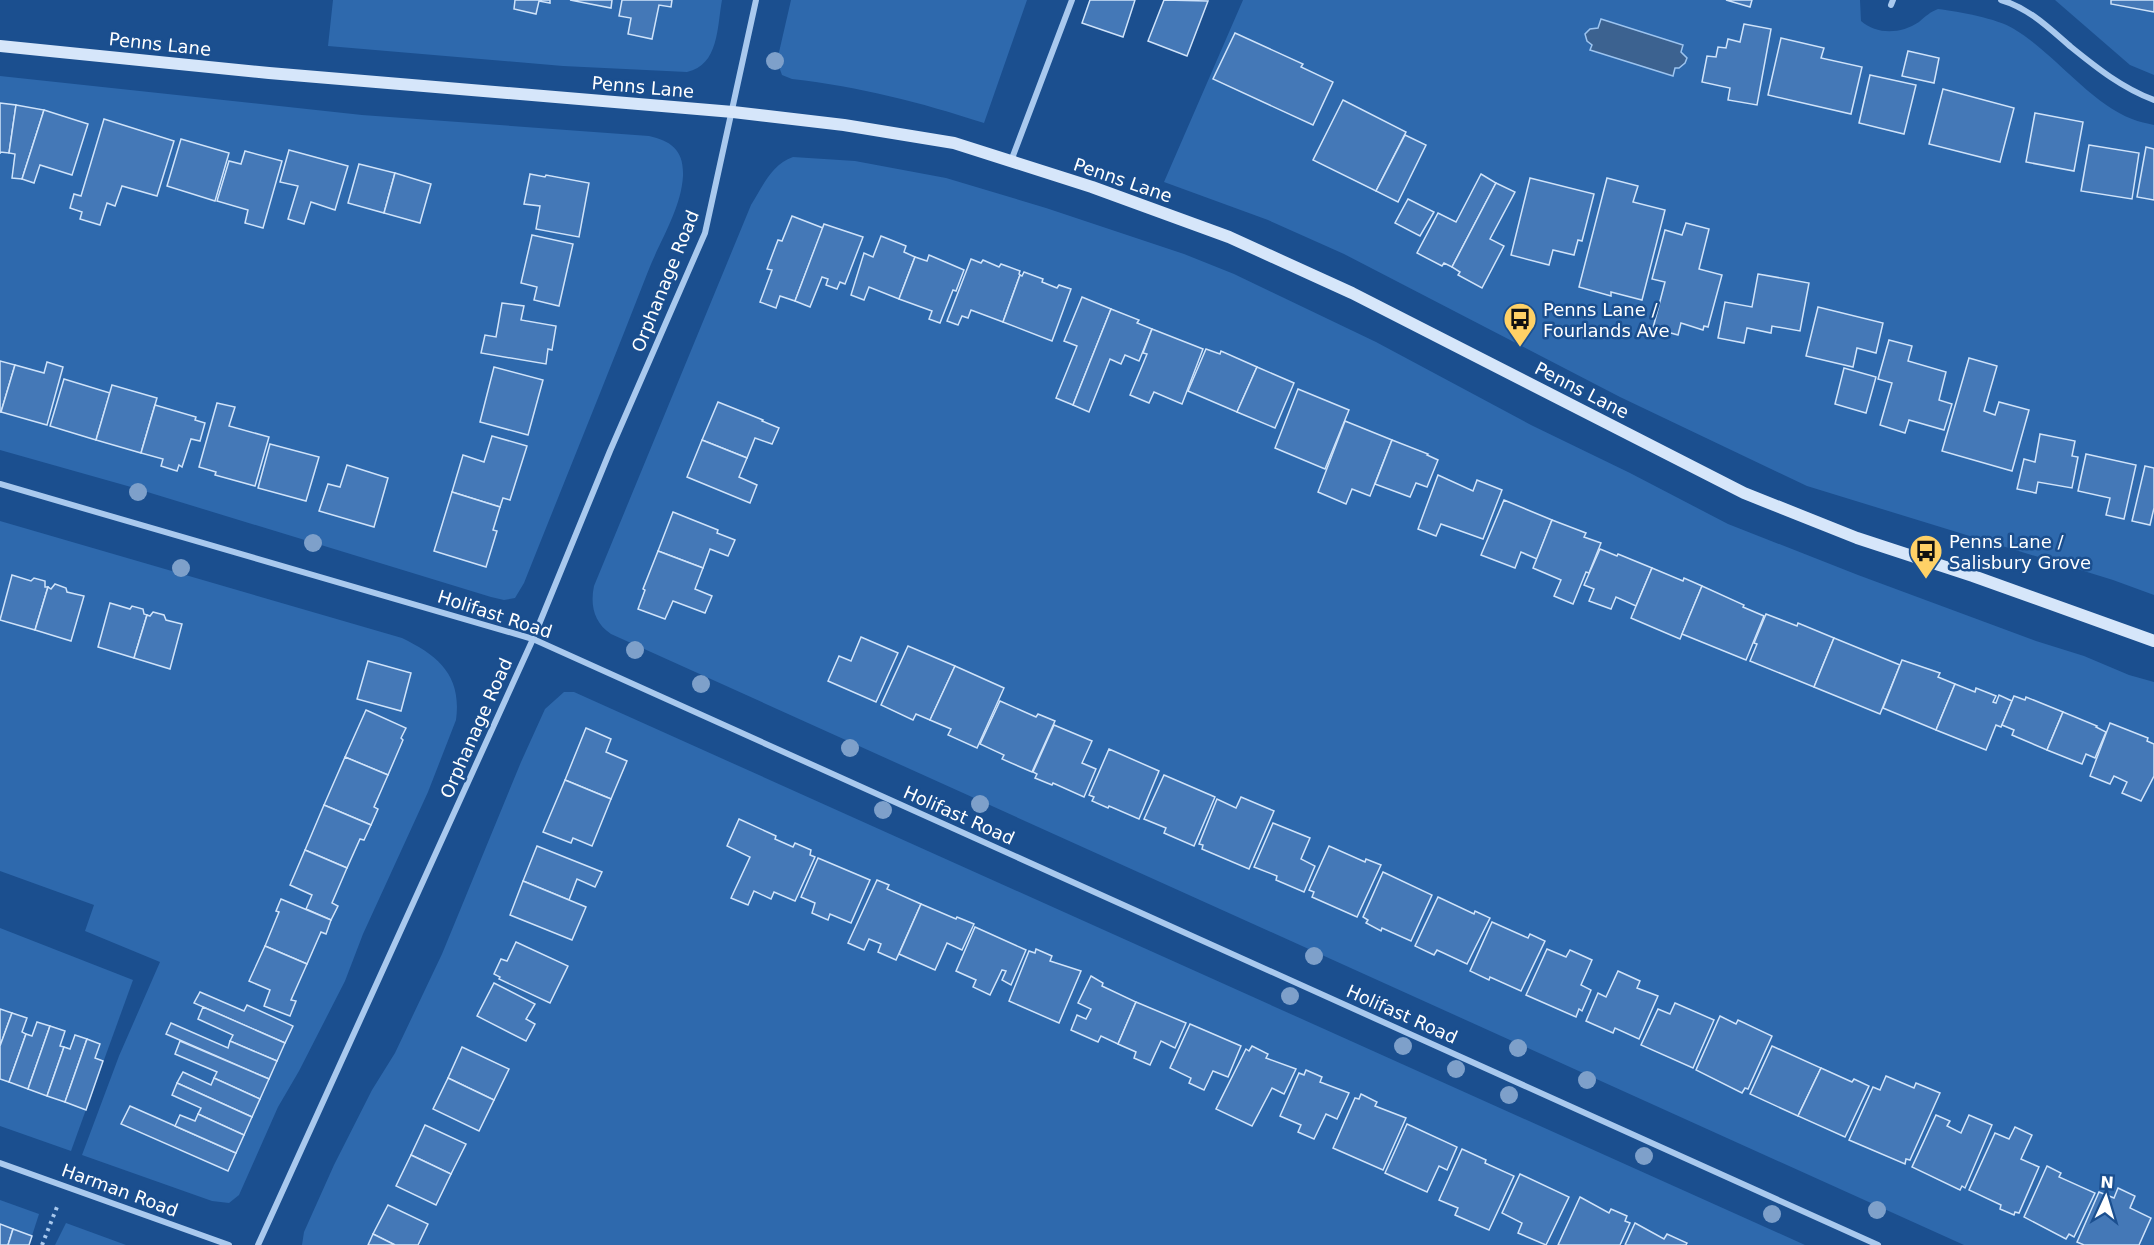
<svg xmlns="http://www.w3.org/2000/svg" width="2154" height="1245" font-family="'DejaVu Sans',sans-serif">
	<rect width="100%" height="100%" fill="#1b4f8f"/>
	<g fill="#2e69ad">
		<path d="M333,0H722C717,27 719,65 687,72L563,66L328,46Z"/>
		<path d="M791,0H1027L984,123C919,102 861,87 792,79L782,75L777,61Z"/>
		<path d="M1243,0H1860L1861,21C1877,35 1901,34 1919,22C1926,16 1930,12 1938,9C1960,12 1996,18 2014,29C2054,53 2090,103 2132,119C2139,122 2147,123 2154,125V595L2113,580L1807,486L1620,397L1344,254L1268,220L1164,182Z"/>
		<path d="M2055,0H2154V75L2130,65Z"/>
		<path d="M0,76L362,115L649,136C671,141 684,150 683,176C681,210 659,242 647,274C607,377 565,480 524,583L515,598L504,600L491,597L131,487L0,450Z"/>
		<path d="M793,157L855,161L946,178L1046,208L1184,254L1234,274L1376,342L1531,425L1630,473L1728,524L1858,575L2036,641L2084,656L2129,675L2154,682V1245H1964L611,634C594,623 590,605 594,586L751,205C763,186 771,165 793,157Z"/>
		<path d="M0,521L402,638C439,656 462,676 456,720L428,792L363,934L345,981L299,1071L278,1107L239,1195L229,1203L212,1201L82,1155L119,1056L160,962L85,931L94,905L0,871Z"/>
		<path d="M564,692H574L1805,1245H302L304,1232L334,1165L372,1090L395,1053L442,954L521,762L545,709Z"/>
		<path d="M0,928L133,980L71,1151L0,1126Z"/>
		<path d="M0,1200L39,1214L29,1245H0Z"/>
		<path d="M66,1223L126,1245H55Z"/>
	</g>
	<path fill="#3c6290" stroke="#9cc4f0" stroke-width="1.5" d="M1601,19L1683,45L1681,52L1687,58L1685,63L1679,68H1675L1673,76L1590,50L1592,45L1587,41L1585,34L1590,29L1598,28Z"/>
	<g fill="#4478b7" stroke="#cfe3fa" stroke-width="1.5">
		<path d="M515,0H550V3L539,1L536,14L514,9Z"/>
		<path d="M570,0H612L611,8Z"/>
		<path d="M622,0H672L671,7L659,5L652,39L628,34L631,18L619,16Z"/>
		<path d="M1090,0H1135L1123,37L1082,23Z"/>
		<path d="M1164,0L1208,1L1187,56L1148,41Z"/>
		<path d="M1726,0H1752L1750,7Z"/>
		<path d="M2111,0H2154V12L2111,4Z"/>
		<path d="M1744,24L1771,29L1757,105L1728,100L1730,88L1702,82L1707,56L1716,57L1718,47L1726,48L1728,39L1740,42Z"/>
		<path d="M1235,33L1303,64L1301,67L1333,82L1313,125L1213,79Z"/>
		<path d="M1781,38L1824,48L1821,58L1862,67L1851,114L1768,95Z"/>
		<path d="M1908,51L1939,58L1934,83L1902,76Z"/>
		<path d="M1870,75L1916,85L1904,134L1859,123Z"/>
		<path d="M1943,89L2014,108L2000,162L1929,144Z"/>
		<path d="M1343,100L1406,132L1376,191L1313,160Z"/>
		<path d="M0,103L16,105L9,153L0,152V154Z"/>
		<path d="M16,105L44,110L22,179L12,178L15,154L9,153Z"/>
		<path d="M44,110L88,124L72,175L40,165L34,183L22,179Z"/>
		<path d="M2035,113L2083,122L2074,171L2026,162Z"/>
		<path d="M104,119L174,141L157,196L122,186L115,206L107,203L100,225L80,219L82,212L70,208L74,194L81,196Z"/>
		<path d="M1405,135L1426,145L1398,202L1376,191Z"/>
		<path d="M181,139L229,153L215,201L167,186Z"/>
		<path d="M2089,145L2139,153L2132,199L2081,191Z"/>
		<path d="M2146,147L2154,149V200L2137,197Z"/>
		<path d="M289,150L348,166L335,210L311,202L304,224L288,219L298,186L280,182Z"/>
		<path d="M245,151L282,161L263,228L245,223L248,210L217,201L229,161L241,164Z"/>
		<path d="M359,164L395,173L384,213L348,203Z"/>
		<path d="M395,173L431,184L420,223L384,213Z"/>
		<path d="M530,174L545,177L546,175L589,183L579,237L536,229L540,206L524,204Z"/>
		<path d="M1481,174L1496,183L1452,267L1444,263L1442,266L1417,253L1438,213L1456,222Z"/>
		<path d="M1530,178L1594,194L1582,241L1578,240L1574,255L1553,250L1549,265L1511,255Z"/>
		<path d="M1607,178L1638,186L1633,202L1665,210L1642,300L1611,292V296L1579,287Z"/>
		<path d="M1496,183L1515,192L1490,239L1504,246L1482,288L1458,275L1460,272L1452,267Z"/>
		<path d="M1408,199L1434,212L1420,236L1395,223Z"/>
		<path d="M792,216L823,228L795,301L780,296L776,308L760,302L772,270L767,269L778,240L782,241Z"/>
		<path d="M1686,223L1709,229L1699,269L1722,275L1708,327L1704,326L1703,330L1681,323L1678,335L1653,328L1665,282L1652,279L1665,230L1682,235Z"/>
		<path d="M824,224L863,237L845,284L840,282L837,289L826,285L828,279L822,277L810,307L795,301Z"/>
		<path d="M532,235L573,244L559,306L534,300L537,287L521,283Z"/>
		<path d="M881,236L906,246L904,252L915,257L899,299L869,287L864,300L851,295L864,253L873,257Z"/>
		<path d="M929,255L964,270L956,291L953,290L940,323L929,319L932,311L899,299L915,257L927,261Z"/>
		<path d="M971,259L981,263L983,260L999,267L1001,264L1020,271L1019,274L1020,275L1003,322L971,310L968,318L962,316L958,325L947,321Z"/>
		<path d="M1024,272L1043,279L1042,282L1057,288L1059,285L1071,289L1052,341L1003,322L1020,275L1022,276Z"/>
		<path d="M1758,274L1809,283L1800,331L1772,326L1771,333L1747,328L1744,343L1718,338L1725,302L1752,307Z"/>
		<path d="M1082,297L1111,309L1073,405L1056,398L1077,346L1064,341Z"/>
		<path d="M502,303L524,306L521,320L556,326L552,350L548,349L546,364L481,353L485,335L496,337Z"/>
		<path d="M1818,307L1883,323L1876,353L1857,348L1853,367L1806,356Z"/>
		<path d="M1111,309L1139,320L1137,323L1152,329L1139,361L1125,355L1121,364L1110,359L1089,412L1073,405Z"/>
		<path d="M1152,329L1203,349L1182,404L1154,392L1149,403L1130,395L1147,354L1143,353Z"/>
		<path d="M1889,340L1912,346L1908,361L1946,372L1939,400L1952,404L1944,430L1909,420L1905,433L1880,425L1892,383L1878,379Z"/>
		<path d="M1206,349L1220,354L1221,351L1257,367L1237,412L1188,391Z"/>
		<path d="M1969,358L1997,366L1984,411L1995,415L1999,402L2029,410L2012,471L1942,451Z"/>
		<path d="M0,361L15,365L1,412H0Z"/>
		<path d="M47,362L63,367L47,425L1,412L15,365L44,373Z"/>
		<path d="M494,367L543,380L528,435L480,422Z"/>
		<path d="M1257,367L1294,383L1275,428L1237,412Z"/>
		<path d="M1844,368L1876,377L1866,413L1835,404Z"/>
		<path d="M64,379L110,393L96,440L50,426Z"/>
		<path d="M112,385L157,398L141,453L96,440Z"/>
		<path d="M1298,389L1349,410L1325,469L1275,448Z"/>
		<path d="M718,402L763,420L762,421L779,428L772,444L755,438L747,458L702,440Z"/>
		<path d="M217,403L235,407L229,426L269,437L255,486L215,475L216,472L199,467Z"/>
		<path d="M155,405L196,417L195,420L205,423L200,441L191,439L182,467L179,465L177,471L161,466L163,459L141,453Z"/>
		<path d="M1345,421L1392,440L1370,496L1352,489L1346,504L1318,492Z"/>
		<path d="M2040,434L2075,441L2072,456L2078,457L2072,488L2038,482L2036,493L2017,489L2024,459L2035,462Z"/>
		<path d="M492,436L527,446L510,500L503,498L500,507L452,492L463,455L484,462Z"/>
		<path d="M702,440L747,458L739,477L757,485L750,503L687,477Z"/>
		<path d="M1392,440L1428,454L1427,455L1438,460L1427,487L1416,483L1410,497L1375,484Z"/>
		<path d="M270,444L319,457L306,501L258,488Z"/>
		<path d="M2086,454L2136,465L2124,519L2106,515L2110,498L2078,491Z"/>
		<path d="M347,465L388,478L374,527L319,511L328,484L340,487Z"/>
		<path d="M2145,466L2154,468V508L2150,525L2132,521Z"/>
		<path d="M1438,475L1473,491L1477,480L1502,490L1483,539L1441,524L1436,536L1418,529Z"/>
		<path d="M452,492L500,507L493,530L497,531L486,567L434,551Z"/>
		<path d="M1504,500L1552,520L1537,559L1521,552L1515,568L1481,555Z"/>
		<path d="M673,512L718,530L717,533L735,540L728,556L710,549L703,568L658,551Z"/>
		<path d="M1552,520L1586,533L1584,537L1601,543L1589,573L1586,572L1573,604L1554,596L1561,580L1533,568Z"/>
		<path d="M1600,549L1617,556L1618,554L1652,568L1636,606L1616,597L1611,609L1589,601L1594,589L1584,585Z"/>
		<path d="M658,551L703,568L695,589L712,596L705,613L673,601L665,619L638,609L645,590L643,589Z"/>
		<path d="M1652,568L1683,581L1684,578L1702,586L1680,639L1631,618Z"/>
		<path d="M12,575L31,581L34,578L45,581V587H48L35,630L0,620Z"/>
		<path d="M55,584L66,588L67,592L84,596L71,641L35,630L48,587L51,589Z"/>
		<path d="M1702,586L1744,605L1743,607L1764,616L1746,660L1682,634Z"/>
		<path d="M110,603L130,609L132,606L143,609L144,614L147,615L134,658L98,647Z"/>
		<path d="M153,612L164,615L166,620L182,624L170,669L134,658L147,615L150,616Z"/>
		<path d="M1766,614L1797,626L1798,623L1834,638L1814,687L1750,661L1757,644L1754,643Z"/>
		<path d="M861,637L898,653L876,702L828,681L839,656L851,661Z"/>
		<path d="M1834,638L1900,665L1880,714L1814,687Z"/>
		<path d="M908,646L955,666L930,720L916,714L913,720L881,705Z"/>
		<path d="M1902,660L1940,673L1938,677L1955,684L1936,730L1883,708Z"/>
		<path d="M368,661L411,673L401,711L357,699Z"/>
		<path d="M955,666L1004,688L977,748L948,735L951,729L930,720Z"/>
		<path d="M1955,684L1975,692L1976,688L1996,696L1993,702L1996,703L1999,695L2012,701L2001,727L1996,725L1986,750L1936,730Z"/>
		<path d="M2014,696L2025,700L2026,697L2063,712L2047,750L2012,735L2014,730L2002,725Z"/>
		<path d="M1000,701L1036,717L1038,714L1055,721L1032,772L1002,759L1004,755L980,744Z"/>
		<path d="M366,710L406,728L401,738L403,740L388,775L345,757Z"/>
		<path d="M2063,712L2097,726L2096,727L2106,732L2095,758L2086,754L2082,764L2047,750Z"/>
		<path d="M2110,723L2148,738L2147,741L2154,744V776L2141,801L2122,793L2127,782L2114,776L2110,784L2090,776Z"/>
		<path d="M1054,725L1092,741L1082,763L1096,769L1084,797L1053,783L1052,785L1035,778L1037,774L1033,772Z"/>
		<path d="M586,728L611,739L606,752L627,761L611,799L565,780Z"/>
		<path d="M1109,749L1159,771L1139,819L1109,806L1108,808L1092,801L1094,797L1089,795Z"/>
		<path d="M345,757L388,775L374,807L378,809L371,825L324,805Z"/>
		<path d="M1164,775L1215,797L1194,846L1164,833L1166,828L1144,819Z"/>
		<path d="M565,780L611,799L592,846L573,838L571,843L543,832Z"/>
		<path d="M1241,797L1274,811L1249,869L1202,849L1203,845L1199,844L1217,799L1236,808Z"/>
		<path d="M324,805L371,825L364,840L360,839L347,868L305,850Z"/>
		<path d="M739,819L776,836L775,839L793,847L795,843L811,850L810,855L815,857L795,901L774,892L771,899L754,891L748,905L731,898L750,857L727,846Z"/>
		<path d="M1273,823L1310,838L1301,859L1315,866L1304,892L1276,880L1277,876L1254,867Z"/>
		<path d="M537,846L602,872L595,887L577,879L569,900L523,881Z"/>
		<path d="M1329,846L1365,862L1366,859L1381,865L1357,917L1312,897L1314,892L1309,890Z"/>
		<path d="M305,850L347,868L332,903L338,906L331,920L306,909L312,895L290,885Z"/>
		<path d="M818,858L870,880L851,923L830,914L828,920L812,913L815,903L801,897Z"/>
		<path d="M1383,872L1432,895L1411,941L1382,928L1381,931L1366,923L1368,920L1363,917Z"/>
		<path d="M877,880L889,885L887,889L921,904L896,960L878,952L881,944L869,939L864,950L848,943Z"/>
		<path d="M523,881L586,907L572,940L510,915Z"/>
		<path d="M1438,897L1474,914L1475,911L1490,918L1467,964L1437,950L1434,955L1415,946Z"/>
		<path d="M281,899L331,920L326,934L321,932L307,964L265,946L279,912L276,911Z"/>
		<path d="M921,904L956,919L957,917L974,924L962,950L947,943L935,970L899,954Z"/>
		<path d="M1492,922L1528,938L1530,934L1545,941L1521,991L1490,977L1489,980L1470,971Z"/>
		<path d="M975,927L1026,950L1011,985L1002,980L1006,971L1002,970L990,995L973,987L976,980L956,971Z"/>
		<path d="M516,942L568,966L550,1003L499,979L500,977L494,974L501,959L507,961Z"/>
		<path d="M265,946L307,964L291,1000L296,1001L290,1016L264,1006L270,990L249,981Z"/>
		<path d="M1036,949L1052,956L1050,961L1081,971L1059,1023L1009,1001L1029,951L1035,953Z"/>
		<path d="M1547,949L1566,957L1570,950L1592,960L1581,985L1591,990L1582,1011L1579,1009L1576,1017L1526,995Z"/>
		<path d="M1618,971L1640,981L1637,988L1658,996L1639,1039L1615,1028L1613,1033L1586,1021L1598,993L1606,997Z"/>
		<path d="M1091,976L1103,983L1102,986L1136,1002L1118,1044L1101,1036L1098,1042L1071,1030L1077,1015L1086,1019L1091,1009L1078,1003Z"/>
		<path d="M494,983L535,1004L526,1019L535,1024L526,1041L477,1016Z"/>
		<path d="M200,992L244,1011L247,1005L293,1026L285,1043L194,1003Z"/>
		<path d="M1136,1002L1186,1023L1175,1048L1161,1041L1150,1065L1134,1058L1136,1052L1118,1044Z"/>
		<path d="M1675,1003L1714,1020L1693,1068L1641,1045L1658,1009L1670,1014Z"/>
		<path d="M203,1007L285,1043L277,1061L230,1041L233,1035L198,1019Z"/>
		<path d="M0,1009L12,1013L0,1046Z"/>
		<path d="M12,1013L27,1018L22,1032L26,1034L9,1082L0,1079V1046Z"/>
		<path d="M1720,1016L1736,1024L1738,1020L1772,1036L1748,1089L1745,1088L1742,1093L1696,1070Z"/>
		<path d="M37,1022L50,1026L28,1089L9,1082L26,1034L32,1036Z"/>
		<path d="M171,1023L228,1048L230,1041L277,1061L269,1079L166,1034Z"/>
		<path d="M1190,1024L1241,1046L1228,1077L1213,1071L1204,1090L1189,1083L1191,1078L1170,1068Z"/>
		<path d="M50,1026L65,1031L60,1046L64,1047L47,1096L28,1089Z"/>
		<path d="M75,1035L87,1039L65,1102L47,1096L64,1047L70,1049Z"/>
		<path d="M87,1039L100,1044L95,1058L103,1061L86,1110L65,1102Z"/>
		<path d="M180,1041L269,1079L260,1099L214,1078L217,1072L175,1054Z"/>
		<path d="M1252,1046L1268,1054L1266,1058L1296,1069L1284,1094L1272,1088L1252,1126L1216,1109L1246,1049L1249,1051Z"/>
		<path d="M1772,1046L1821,1068L1798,1116L1750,1094Z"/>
		<path d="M462,1047L509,1069L494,1100L448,1078Z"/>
		<path d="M1821,1068L1852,1082L1854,1079L1869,1086L1845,1137L1798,1116Z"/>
		<path d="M1306,1070L1322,1077L1320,1082L1349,1093L1337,1119L1326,1114L1314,1139L1298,1132L1301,1125L1280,1116L1299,1073L1304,1075Z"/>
		<path d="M183,1072L211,1085L214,1078L260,1099L252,1117L177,1083Z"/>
		<path d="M1886,1076L1914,1088L1916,1083L1940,1093L1910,1160L1906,1159L1905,1164L1849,1140L1873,1087L1880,1090Z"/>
		<path d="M448,1078L494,1100L479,1131L433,1109Z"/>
		<path d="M177,1083L252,1117L244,1135L198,1114L201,1108L172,1095Z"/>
		<path d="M1361,1094L1377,1102L1375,1106L1406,1118L1383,1170L1333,1148L1355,1098L1359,1099Z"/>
		<path d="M130,1106L236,1153L228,1171L121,1124Z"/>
		<path d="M198,1114L244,1135L236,1153L175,1126L180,1115L195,1121Z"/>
		<path d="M1936,1115L1950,1121L1947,1126L1961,1133L1969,1115L1992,1125L1965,1188L1962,1186L1960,1190L1912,1167Z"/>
		<path d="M1407,1124L1457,1147L1447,1170L1439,1166L1427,1192L1385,1173Z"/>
		<path d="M425,1125L466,1144L451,1174L411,1155Z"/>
		<path d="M2015,1127L2032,1135L2021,1159L2039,1167L2019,1213L2015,1212L2014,1215L2000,1209L2001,1205L1969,1190L1995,1133L2009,1139Z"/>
		<path d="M1462,1149L1486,1160L1485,1163L1514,1176L1489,1230L1455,1215L1458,1208L1439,1200Z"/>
		<path d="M411,1155L451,1174L436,1205L396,1186Z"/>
		<path d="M2047,1166L2061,1173L2059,1177L2095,1193L2074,1237L2069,1234L2066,1239L2024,1217Z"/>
		<path d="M1520,1174L1569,1197L1546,1245L1518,1233L1522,1223L1502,1213Z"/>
		<path d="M2118,1188L2135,1196L2130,1208L2151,1218L2139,1245H2084L2077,1242L2099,1192L2114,1198Z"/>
		<path d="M1580,1197L1609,1213L1611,1209L1627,1216L1625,1221L1630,1223L1620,1245H1558Z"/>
		<path d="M388,1205L428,1224L418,1245H395L373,1234Z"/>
		<path d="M1635,1223L1664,1239L1667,1234L1687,1243L1686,1245H1625Z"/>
		<path d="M0,1224L13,1229L8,1245H0Z"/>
		<path d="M13,1229L32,1236L29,1245H8Z"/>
		<path d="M373,1234L395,1245H368Z"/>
	</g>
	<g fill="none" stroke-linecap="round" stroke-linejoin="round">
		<path stroke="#a9c9ee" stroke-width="4" stroke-dasharray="3 4.5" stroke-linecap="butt" d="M42,1245L57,1207"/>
		<g stroke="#a9c9ee" stroke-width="6">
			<path d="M2001,0C2029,8 2049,28 2071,47C2097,68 2122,88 2154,100"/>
			<path d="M1891,5L1893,0"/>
			<path d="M1011,161L1072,0"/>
			<path d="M0,484L533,639L1878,1245"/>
			<path d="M0,1163L229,1245"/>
			<path d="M258,1245L533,639L610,451L705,233L756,0"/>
		</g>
		<path stroke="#d6e6fa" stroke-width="12" d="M0,46L269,73L733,112L844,125L954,143L1092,187L1229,237L1352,293L1744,493L1857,538L1973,576L2154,641"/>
	</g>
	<g fill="#7ea0ca">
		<circle cx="775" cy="61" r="9"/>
		<circle cx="138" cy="492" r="9"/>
		<circle cx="313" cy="543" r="9"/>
		<circle cx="181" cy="568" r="9"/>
		<circle cx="635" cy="650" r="9"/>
		<circle cx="701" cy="684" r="9"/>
		<circle cx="850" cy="748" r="9"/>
		<circle cx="980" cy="804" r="9"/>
		<circle cx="883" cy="810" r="9"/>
		<circle cx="1314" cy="956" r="9"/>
		<circle cx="1290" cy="996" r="9"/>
		<circle cx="1403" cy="1046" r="9"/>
		<circle cx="1518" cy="1048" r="9"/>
		<circle cx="1456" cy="1069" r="9"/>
		<circle cx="1587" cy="1080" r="9"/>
		<circle cx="1509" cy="1095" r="9"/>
		<circle cx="1644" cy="1156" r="9"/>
		<circle cx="1877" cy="1210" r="9"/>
		<circle cx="1772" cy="1214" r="9"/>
	</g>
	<defs>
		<g id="bus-pin" transform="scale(1.725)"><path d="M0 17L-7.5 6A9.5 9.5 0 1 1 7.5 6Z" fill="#ffd166" stroke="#1b4f8f"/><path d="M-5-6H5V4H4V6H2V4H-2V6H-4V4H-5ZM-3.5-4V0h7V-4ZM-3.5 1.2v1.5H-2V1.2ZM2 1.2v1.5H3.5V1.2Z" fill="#111"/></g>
	</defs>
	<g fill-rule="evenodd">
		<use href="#bus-pin" x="1520" y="319"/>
		<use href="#bus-pin" x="1926" y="551"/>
	</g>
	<g text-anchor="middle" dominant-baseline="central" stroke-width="5" stroke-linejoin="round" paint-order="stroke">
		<g font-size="18" fill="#fff" stroke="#1b4f8f">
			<text transform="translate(160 44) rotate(6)">Penns Lane</text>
			<text transform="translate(643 87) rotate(5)">Penns Lane</text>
			<text transform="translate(1123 180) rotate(19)">Penns Lane</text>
			<text transform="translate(665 281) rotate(-68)">Orphanage Road</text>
			<text transform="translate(1582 390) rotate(27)">Penns Lane</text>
			<text transform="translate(495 614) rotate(18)">Holifast Road</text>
			<text transform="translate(476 728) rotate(-66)">Orphanage Road</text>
			<text transform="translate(959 815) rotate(24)">Holifast Road</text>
			<text transform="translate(1402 1014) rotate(24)">Holifast Road</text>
			<text transform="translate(120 1190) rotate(20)">Harman Road</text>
		</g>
		<g font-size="18" fill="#fff" stroke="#1b4f8f" text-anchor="start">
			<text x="1543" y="309">Penns Lane /<tspan x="1543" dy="21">Fourlands Ave</tspan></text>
			<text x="1949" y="541">Penns Lane /<tspan x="1949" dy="21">Salisbury Grove</tspan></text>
		</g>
	</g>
	<g transform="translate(2106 1197) rotate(4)" stroke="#1b4f8f" stroke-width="4.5" paint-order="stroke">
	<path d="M0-4.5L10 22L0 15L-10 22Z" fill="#ffffff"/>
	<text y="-9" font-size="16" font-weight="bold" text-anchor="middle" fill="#ffffff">N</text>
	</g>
</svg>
